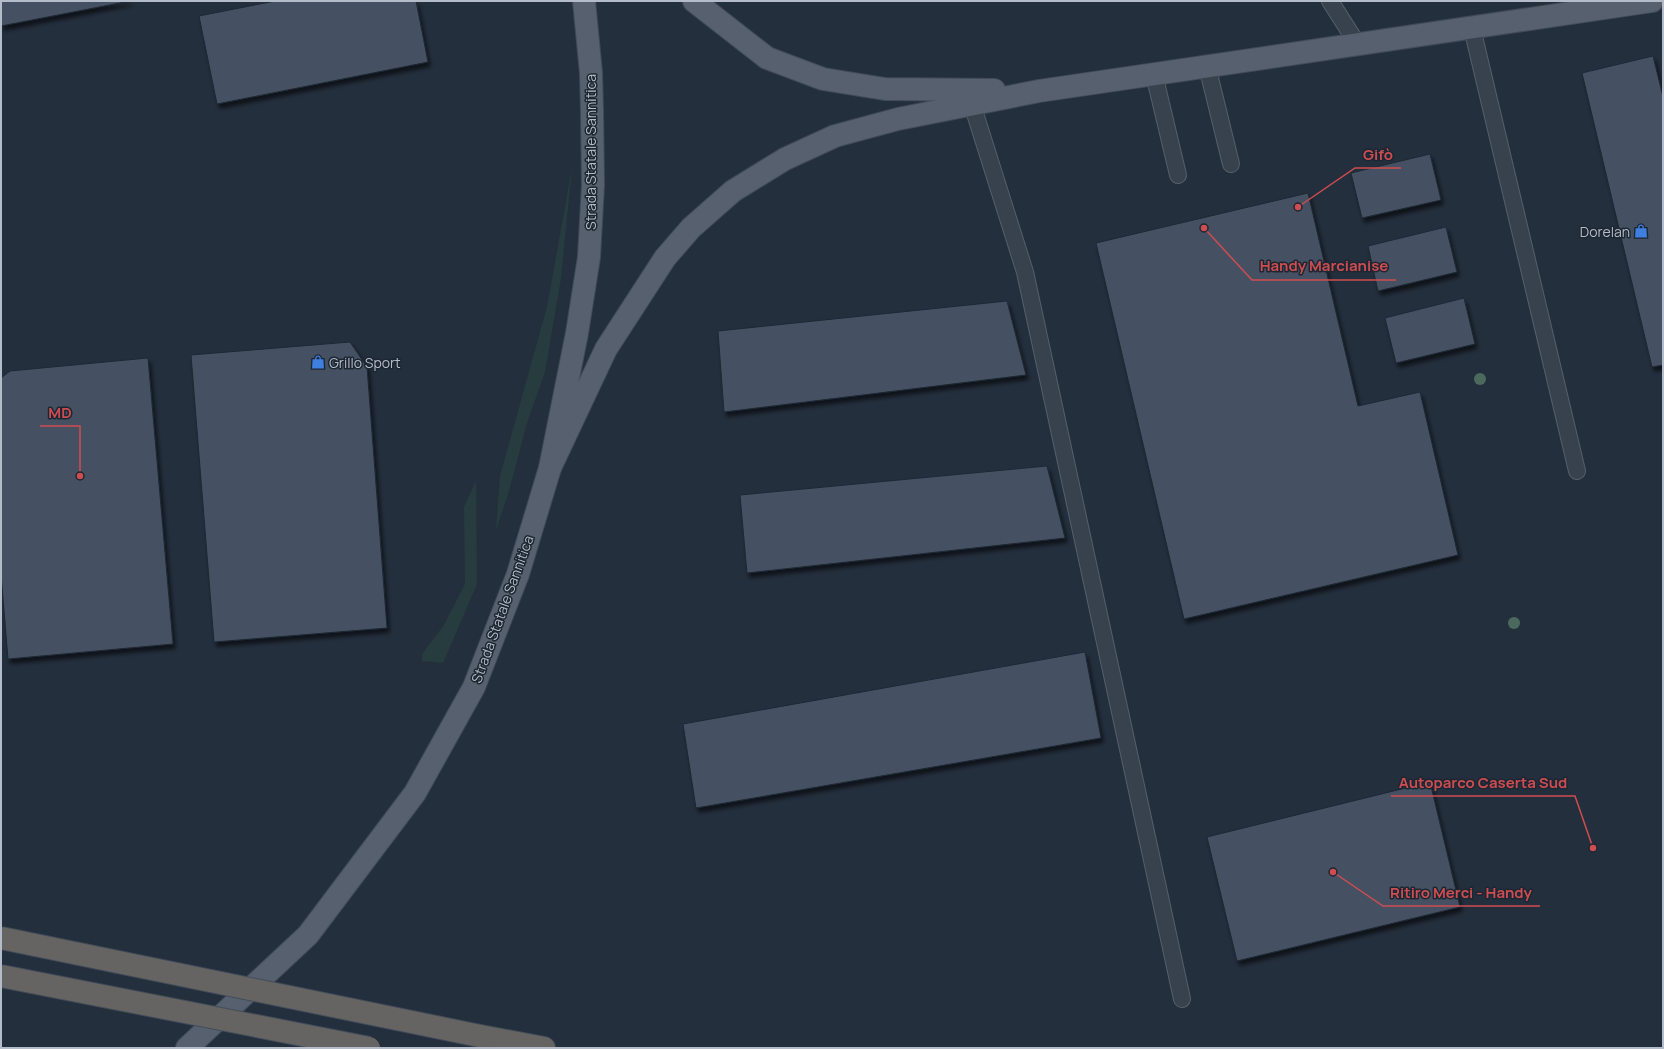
<svg xmlns="http://www.w3.org/2000/svg" width="1664" height="1049" font-family="Manrope,sans-serif">
	<defs>
		<filter id="shadow"><feDropShadow dx="2.5" dy="4.5" stdDeviation="2" flood-color="#0009"/></filter>
	</defs>
	<rect width="100%" height="100%" fill="#242f3e"/>
	<g fill="#263c3f">
		<path d="M572,168L561,278L545,372L527,423L509,491L496,530L500,476L547,307Z"/>
		<path d="M476,481L477,584L443,663L422,661V654L444,625L465,584L464,507Z"/>
	</g>
	<g fill="#455162" stroke="#1f2835" filter="url(#shadow)">
		<path d="M1,1H130L1,26Z"/>
		<path d="M275,1H416L428,62L217,104L199,16Z"/>
		<path d="M1653,56L1663,97V365L1652,367L1582,73Z"/>
		<path d="M1430,154L1441,200L1362,218L1351,173Z"/>
		<path d="M1308,193L1358,406L1420,392L1458,555L1184,619L1096,243Z"/>
		<path d="M1446,227L1457,272L1378,291L1368,246Z"/>
		<path d="M1464,298L1475,344L1396,363L1385,318Z"/>
		<path d="M1007,301L1026,375L724,412L718,331Z"/>
		<path d="M350,342L367,367L387,628L214,642L191,355Z"/>
		<path d="M148,358L173,644L8,659L1,574V378L10,371Z"/>
		<path d="M1047,466L1065,538L747,573L740,495Z"/>
		<path d="M1085,652L1101,738L696,808L683,724Z"/>
		<path d="M1430,782L1460,907L1237,961L1207,837Z"/>
	</g>
	<g fill="none" stroke-linecap="round" stroke-linejoin="round">
		<g stroke="#565f6c" stroke-width="18">
			<g id="service">
				<path d="M1330,1L1358,45"/>
				<path d="M1472,28L1577,471"/>
				<path d="M1207,66L1231,164"/>
				<path d="M1154,74L1178,175"/>
				<path d="M972,104L1025,272L1182,999"/>
			</g>
		</g>
		<g stroke="#414a57" stroke-width="24">
			<g id="primary">
				<path d="M694,1L767,58L823,79L885,89L994,90"/>
				<path d="M550,468L606,349L665,258L691,228L733,191L785,159L835,136L898,119L1039,91L1652,1"/>
				<path d="M187,1048L308,935L415,793L474,687L518,574L550,468L577,333L589,257L593,185L592,111L591,73L584,1"/>
			</g>
		</g>
		<g stroke="#434c59" stroke-width="24">
			<path id="trunk" d="M480,1036L544,1048"/>
		</g>
		<use href="#service" stroke="#38414e" stroke-width="16"/>
		<use href="#primary" stroke="#56606e" stroke-width="22"/>
		<use href="#trunk" stroke="#656462" stroke-width="22"/>
		<g stroke="#434c59" stroke-width="24" stroke-linecap="butt">
			<g id="trunk-bridge">
				<path d="M1,938L480,1036"/>
				<path d="M1,976L369,1048"/>
			</g>
		</g>
		<use href="#trunk-bridge" stroke="#656462" stroke-width="22"/>
	</g>
	<g fill="#4b6a5d">
		<circle cx="1480" cy="379" r="6"/>
		<circle cx="1514" cy="623" r="6"/>
	</g>
	<defs>
		<g id="shop-bare" transform="scale(1.08)"><path d="M-5-2.5h2.3a2.7 3.5 0 0 1 5.4 0H5L5.5 6h-11ZM-1.5-2.5h3a1.5 2.3 0 0 0-3 0Z" fill="#3f7fe0" stroke="#1d2633" stroke-width="2.5" paint-order="stroke"/></g>
	</defs>
	<g fill-rule="evenodd">
		<use href="#shop-bare" x="1641" y="231"/>
		<use href="#shop-bare" x="318" y="362"/>
	</g>
	<g text-anchor="middle" dominant-baseline="central" stroke-width="3" stroke-linejoin="round" paint-order="stroke">
		<g font-size="14" fill="#b4bcc9" stroke="#1d2633">
			<text transform="translate(590 152) rotate(-90)">Strada Statale Sannitica</text>
			<text transform="translate(502 609) rotate(-70)">Strada Statale Sannitica</text>
		</g>
		<g font-size="14" fill="#b4bcc9" stroke="#1d2633" text-anchor="end">
			<text x="1630" y="231">Dorelan</text>
			<text x="329" y="362" text-anchor="start">Grillo Sport</text>
		</g>
	</g>
	<path fill="none" stroke="#ce4d50" stroke-width="1.5" d="M1298 207L1355 168H1401M1204 228L1252 280H1396M80 476L80 426H40M1593 848L1575 796H1391M1333 872L1383 906H1540"/>
	<g fill="#ce4d50" stroke="#1d2633" stroke-width="1.5">
		<circle cx="1298" cy="207" r="4"/>
		<circle cx="1204" cy="228" r="4"/>
		<circle cx="80" cy="476" r="4"/>
		<circle cx="1593" cy="848" r="4"/>
		<circle cx="1333" cy="872" r="4"/>
	</g>
	<g font-size="15" text-anchor="middle" font-weight="bold" fill="#ce4d50" stroke="#1d2633" stroke-width="3" stroke-linejoin="round" paint-order="stroke">
		<text x="1378" y="160">Gifò</text>
		<text x="1324" y="271">Handy Marcianise</text>
		<text x="60" y="418">MD</text>
		<text x="1483" y="788">Autoparco Caserta Sud</text>
		<text x="1461" y="898">Ritiro Merci - Handy</text>
	</g>
	<rect width="1664" height="1049" fill="none" stroke="#b4bcc9" stroke-width="4"/>
</svg>
